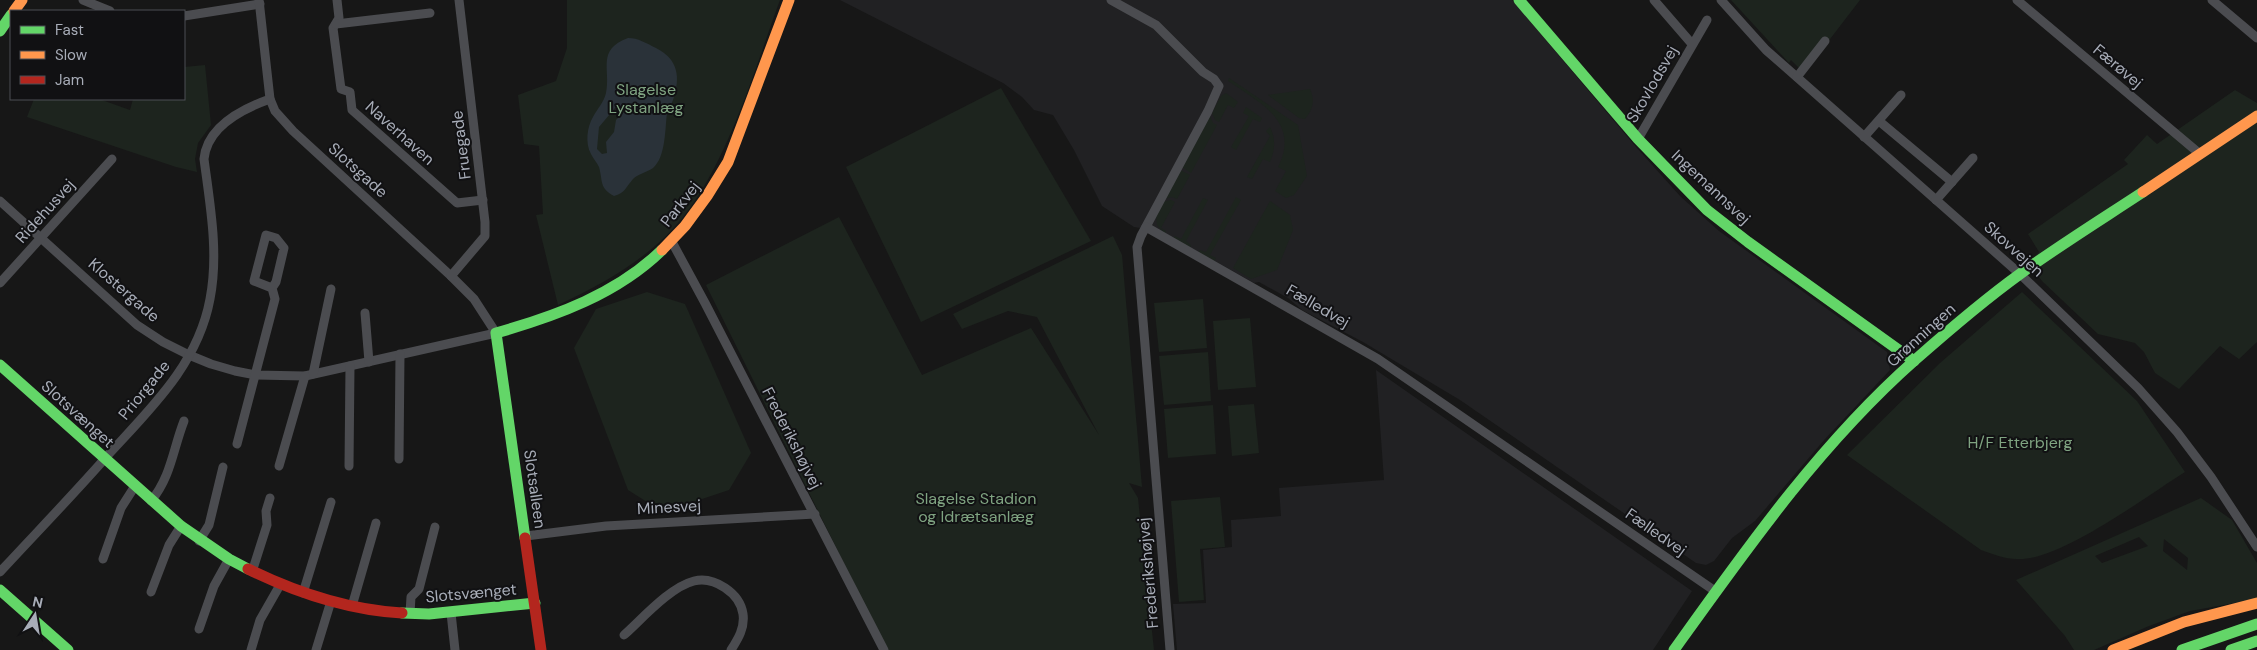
<svg xmlns="http://www.w3.org/2000/svg" width="2257" height="650" font-family="'DM Sans',sans-serif">
	<rect width="100%" height="100%" fill="#171717"/>
	<g fill="#212123">
		<path d="M840,0H1512L1636,147L1680,196L1719,231L1887,352L1890,370L1825,439L1755,521L1732,538L1714,561L1706,565L1696,563L1460,400L1363,342L1302,310L1288,298L1259,282L1254,283L1161,231L1134,227L1102,206L1074,150L1053,115L1034,110L1022,97L1003,83Z"/>
		<path d="M1376,370L1692,591L1653,650H1177L1173,604L1206,603L1203,550L1232,547L1231,520L1281,516L1279,488L1384,480Z"/>
	</g>
	<g fill="#1d241e" fill-rule="evenodd">
		<path d="M567,0H780C753,73 723,181 666,236C635,266 597,287 558,305L536,215L543,214L539,146L524,144L518,95L556,81L567,48Z"/>
		<path d="M1731,0H1860L1804,73L1791,60L1789,63Z"/>
		<path d="M205,65L211,125L198,143L195,159L197,172L176,167L27,117L34,99H99L130,110L133,99H184V67Z"/>
		<path d="M1229,78L1298,125L1307,176L1294,195L1286,198L1275,191L1286,171L1278,167C1301,122 1259,102 1228,81Z"/>
		<path d="M1001,88L1091,241L921,322L846,167Z"/>
		<path d="M1310,89C1315,101 1313,109 1305,119L1299,118L1268,95Z"/>
		<path d="M2235,90L2257,103V342L2239,359L2220,346L2179,389L2155,373L2144,352L2135,343L2098,334L2043,282L2028,264L2039,252L2028,234L2128,164L2124,160L2147,135L2157,144Z"/>
		<path d="M1226,93L1238,102L1234,108L1228,105L1219,122L1215,120L1212,113L1221,96Z"/>
		<path d="M1246,107L1262,118L1260,122L1253,119L1236,150L1231,147L1249,116L1243,113Z"/>
		<path d="M1210,116L1213,123L1217,125L1191,173L1182,167Z"/>
		<path d="M1270,127C1276,139 1275,150 1270,162L1263,159L1252,179L1247,177L1270,136L1266,131Z"/>
		<path d="M1180,170L1190,175L1177,199L1172,197L1164,199Z"/>
		<path d="M1236,197L1241,200L1210,255L1216,258L1214,262L1198,253L1200,250L1206,252Z"/>
		<path d="M1203,198L1208,200L1186,241L1191,245L1190,248L1173,239L1175,236L1181,239Z"/>
		<path d="M1171,200L1175,202L1161,228L1166,231L1165,234L1157,225L1156,215L1162,202Z"/>
		<path d="M1270,201L1290,215L1293,230L1277,270L1251,279L1233,268Z"/>
		<path d="M839,217L922,375L1031,328L1099,435L1037,317L1008,311L962,329L953,314L1113,236L1122,255L1142,487L1129,483L1138,498L1154,650H887L706,285Z"/>
		<path d="M647,292L685,304L751,453L729,490L663,512L628,490L574,348L596,309Z"/>
		<path d="M2022,292L2137,401L2185,472C2148,495 2059,562 2017,559C2005,559 1992,554 1981,550L1847,455L1940,363Z"/>
		<path d="M1203,299L1207,348L1159,352L1154,303Z"/>
		<path d="M1250,318L1256,387L1218,390L1213,321Z"/>
		<path d="M1208,352L1211,401L1164,405L1159,356Z"/>
		<path d="M1254,404L1259,453L1232,456L1228,406Z"/>
		<path d="M1213,405L1216,454L1168,458L1164,409Z"/>
		<path d="M1220,497L1225,547L1200,549L1204,600L1179,602L1171,501Z"/>
		<path d="M2201,498L2232,520L2257,563V599L2190,611L2149,626L2094,650H2074L2065,636L2016,580ZM2139,537L2148,546L2102,563L2095,556ZM2164,539L2188,558L2187,570L2163,551Z"/>
	</g>
	<path fill="#2a3239" fill-rule="evenodd" d="M628,38C638,38 646,43 656,48C678,59 681,77 673,100C672,104 668,108 667,113C665,128 666,157 653,168C647,172 638,174 633,179C626,187 625,193 614,196C599,188 603,181 599,167C597,163 593,158 591,154C585,143 587,127 593,117C597,109 604,102 606,93C611,69 596,50 628,38ZM621,107L624,112L616,120L614,132L606,142L607,153L602,154L597,149L599,127L615,108Z"/>
	<g fill="none" stroke-linecap="round" stroke-linejoin="round">
		<g stroke="#4b4c50" stroke-width="9">
			<path d="M83,0L110,11"/>
			<path d="M337,0L339,18L333,28L341,89L350,92L352,110L457,203L483,200"/>
			<path d="M1111,0L1156,25L1203,72L1214,79L1219,86L1208,111L1141,236L1137,247L1170,650"/>
			<path d="M1654,0L1692,44"/>
			<path d="M1721,0L1766,50L2020,274L2138,388L2177,432L2211,477L2257,547"/>
			<path d="M2017,0L2200,154"/>
			<path d="M2212,0L2257,38"/>
			<path d="M184,16L260,4"/>
			<path d="M336,24L430,13"/>
			<path d="M1797,77L1825,41"/>
			<path d="M1879,121L1952,182"/>
			<path d="M1864,137L1901,95"/>
			<path d="M1638,139L1707,20"/>
			<path d="M1936,200L1973,158"/>
			<path d="M0,201L137,325L163,342L189,355L211,364L235,371L256,375L305,376L496,333L474,299L451,276L293,131L275,111L270,99L259,0"/>
			<path d="M1146,227L1378,359L1715,591"/>
			<path d="M672,242L705,303L884,650"/>
			<path d="M451,276L485,236V222L459,0"/>
			<path d="M0,283L112,159"/>
			<path d="M365,313L369,362"/>
			<path d="M313,374L331,289"/>
			<path d="M237,444L275,299L272,288L254,281L266,235L276,238L284,248L276,282L272,288"/>
			<path d="M399,459L400,354"/>
			<path d="M279,466L305,376"/>
			<path d="M349,466L350,366"/>
			<path d="M151,501C171,477 173,449 184,421"/>
			<path d="M526,536L606,526L815,514"/>
			<path d="M199,541L209,525L223,467"/>
			<path d="M103,559L121,508L135,486"/>
			<path d="M0,572C36,533 73,495 108,455C151,408 198,364 210,299C219,253 210,205 204,159C207,127 242,109 270,99"/>
			<path d="M252,572L267,525L266,511L270,498"/>
			<path d="M151,592L169,545L181,526"/>
			<path d="M303,593L331,502"/>
			<path d="M352,606L376,523"/>
			<path d="M410,613L411,597L419,589L435,527"/>
			<path d="M451,613L455,650"/>
			<path d="M199,629L214,586L229,559"/>
			<path d="M624,635C642,619 670,587 694,581C714,576 740,593 743,614C745,628 738,639 731,650"/>
			<path d="M251,650L260,620L280,585"/>
			<path d="M316,650L331,601"/>
		</g>
		<g stroke="#63d668" stroke-width="11">
			<path d="M1519,0L1638,139L1707,210L1748,242L1914,361"/>
			<path d="M0,31L11,15"/>
			<path d="M0,365L181,526L229,559L248,569"/>
			<path d="M525,538L496,333C556,316 617,294 662,250"/>
			<path d="M0,590L68,650"/>
			<path d="M402,613L429,614L535,603"/>
			<path d="M1674,650C1747,548 1820,444 1915,360C1949,330 1984,300 2020,274C2060,245 2102,219 2143,192"/>
			<path d="M2182,650L2257,624"/>
			<path d="M2231,650L2257,641"/>
		</g>
		<g stroke="#ff974d" stroke-width="11">
			<path d="M14,11L22,0"/>
			<path d="M2143,192L2257,116"/>
			<path d="M662,250L685,226L707,196L728,162L789,0"/>
			<path d="M2113,650L2184,622L2257,603"/>
		</g>
		<g stroke="#b3261e" stroke-width="11">
			<path d="M525,538L541,650"/>
			<path d="M248,569C295,592 349,610 402,613"/>
		</g>
	</g>
	<g text-anchor="middle" dominant-baseline="central" stroke-width="4" stroke-linejoin="round" paint-order="stroke">
		<g font-size="16" fill="#a8adb8" stroke="#111113">
			<text transform="translate(2118 66) rotate(40)">Færøvej</text>
			<text transform="translate(1652 84) rotate(-60)">Skovlodsvej</text>
			<text transform="translate(400 133) rotate(42)">Naverhaven</text>
			<text transform="translate(461 145) rotate(-97)">Fruegade</text>
			<text transform="translate(358 170) rotate(42)">Slotsgade</text>
			<text transform="translate(1711 187) rotate(43)">Ingemannsvej</text>
			<text transform="translate(680 204) rotate(-52)">Parkvej</text>
			<text transform="translate(45 211) rotate(-48)">Ridehusvej</text>
			<text transform="translate(2014 249) rotate(42)">Skovvejen</text>
			<text transform="translate(124 290) rotate(41)">Klostergade</text>
			<text transform="translate(1318 306) rotate(30)">Fælledvej</text>
			<text transform="translate(1921 335) rotate(-42)">Grønningen</text>
			<text transform="translate(144 390) rotate(-51)">Priorgade</text>
			<text transform="translate(78 414) rotate(42)">Slotsvænget</text>
			<text transform="translate(792 438) rotate(63)">Frederikshøjvej</text>
			<text transform="translate(535 489) rotate(82)">Slotsalleen</text>
			<text transform="translate(669 507) rotate(-3)">Minesvej</text>
			<text transform="translate(1656 532) rotate(35)">Fælledvej</text>
			<text transform="translate(1148 573) rotate(-95)">Frederikshøjvej</text>
			<text transform="translate(471 593) rotate(-5)">Slotsvænget</text>
		</g>
		<g font-size="16" fill="#7fa381" stroke="#111113">
			<text x="646" y="89">Slagelse<tspan x="646" dy="18">Lystanlæg</tspan></text>
			<text x="2020" y="442">H/F Etterbjerg</text>
			<text x="976" y="498">Slagelse Stadion<tspan x="976" dy="18">og Idrætsanlæg</tspan></text>
		</g>
	</g>
	<rect x="10" y="10" width="175" height="90" fill="#111113" stroke="#4d4f55"/>
	<rect x="20" y="26" width="25" height="8" fill="#63d668" stroke="#4d4f55"/>
	<text x="55" y="35" font-size="15" fill="#a8adb8">Fast</text>
	<rect x="20" y="51" width="25" height="8" fill="#ff974d" stroke="#4d4f55"/>
	<text x="55" y="60" font-size="15" fill="#a8adb8">Slow</text>
	<rect x="20" y="76" width="25" height="8" fill="#b3261e" stroke="#4d4f55"/>
	<text x="55" y="85" font-size="15" fill="#a8adb8">Jam</text>
	<g transform="translate(35 615) rotate(12)" stroke="#111113" stroke-width="4" paint-order="stroke">
	<path d="M0-4L9 19L0 12L-9 19Z" fill="#a8adb8"/>
	<text y="-8" font-size="14" font-weight="bold" text-anchor="middle" fill="#a8adb8">N</text>
	</g>
</svg>
